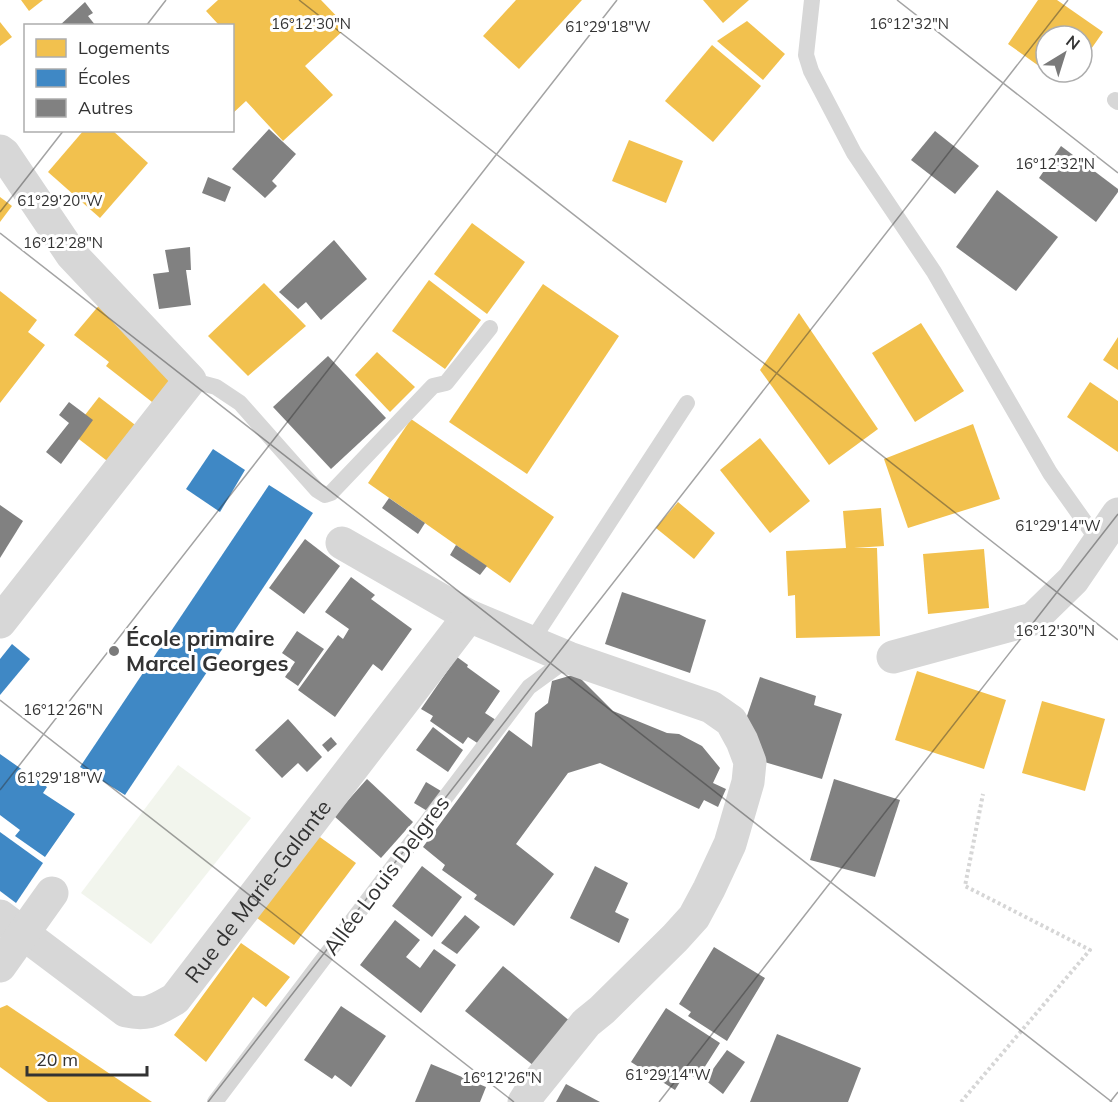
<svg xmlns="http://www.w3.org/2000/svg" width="1118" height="1102" font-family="Mulish,sans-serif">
	<rect width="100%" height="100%" fill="#fff"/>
	<path fill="#f2f5ed" d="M178,765L251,818L151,944L81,893Z"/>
	<g fill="#f2c14e">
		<path d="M21,0H43L29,11Z"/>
		<path d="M218,0H321L347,27L305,66L333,95L283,141L246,101L232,114V26H216L218,24L206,11Z"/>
		<path d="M516,0H582L519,69L483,36Z"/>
		<path d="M703,0H749L723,23Z"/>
		<path d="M1038,0H1057L1103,32L1082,62V36H1046V71L1008,44Z"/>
		<path d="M747,21L785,54L763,80L717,41Z"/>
		<path d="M0,22L12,37L0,46Z"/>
		<path d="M712,45L761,86L713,142L665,101Z"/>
		<path d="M84,130H112L148,163L100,218L48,172Z"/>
		<path d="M629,140L683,161L666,203L612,181Z"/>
		<path d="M0,197L12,206L0,222Z"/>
		<path d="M472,223L525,262L487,314L434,274Z"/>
		<path d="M429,280L481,320L445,369L392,331Z"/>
		<path d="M264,283L306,326L248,376L208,336Z"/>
		<path d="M543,284L619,336L527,474L449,422Z"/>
		<path d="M0,291L37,320L28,332L45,345L0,403Z"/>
		<path d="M101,303L184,379L161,409L106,366L109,362L74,335Z"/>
		<path d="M799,313L878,429L829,465L760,370Z"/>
		<path d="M921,323L964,391L915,422L872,353Z"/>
		<path d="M1118,337V370L1103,360Z"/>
		<path d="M377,352L415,387L390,412L355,375Z"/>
		<path d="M1090,382L1118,401V452L1067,417Z"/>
		<path d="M99,397L143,431L115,467L71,433Z"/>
		<path d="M411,419L554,517L510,583L368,483Z"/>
		<path d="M973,424L1000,499L908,528L884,459Z"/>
		<path d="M760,438L810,501L770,533L720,470Z"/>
		<path d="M678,502L715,533L694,559L656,528Z"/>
		<path d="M881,508L884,546L854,548H877L880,636L796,638L795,595L788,596L786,551L846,548L843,511Z"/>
		<path d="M984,549L989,608L928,614L923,554Z"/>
		<path d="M917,671L1006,700L984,769L895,740Z"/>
		<path d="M1042,701L1105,719L1085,791L1022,773Z"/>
		<path d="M317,835L356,863L294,945L257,918Z"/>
		<path d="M241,943L290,977L266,1007L253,997L206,1062L174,1035Z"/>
		<path d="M7,1005L152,1102H48L0,1067V1008Z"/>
	</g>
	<g fill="#3f88c5">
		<path d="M213,449L245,470L220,512L186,489Z"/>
		<path d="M269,485L313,513L125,795L80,767Z"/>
		<path d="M12,644L30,659L0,695V659Z"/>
		<path d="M0,754L47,787L43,793L75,814L45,857L15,836L20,830L0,815Z"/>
		<path d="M0,832L43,863L16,903L0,891Z"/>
	</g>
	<g fill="#818181">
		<path d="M85,2L93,13L88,16L96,26H59Z"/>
		<path d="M269,129L296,154L272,181L277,186L265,198L232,169Z"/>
		<path d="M935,131L979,166L955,194L911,160Z"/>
		<path d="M1061,146L1118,189V192L1096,222L1039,178Z"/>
		<path d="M208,177L231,187L225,202L202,193Z"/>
		<path d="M997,190L1058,237L1016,291L956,247Z"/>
		<path d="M334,240L367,279L321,320L306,302L298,309L279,292Z"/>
		<path d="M190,247L191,270H186L191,305L159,309L153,274L169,272L165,250Z"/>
		<path d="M328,356L386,418L331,469L273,407Z"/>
		<path d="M69,402L93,420L61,464L46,452L69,423L59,415Z"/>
		<path d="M389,498L425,523L418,534L382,508Z"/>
		<path d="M0,505L23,521L0,558Z"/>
		<path d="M305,539L340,566L304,614L269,588Z"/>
		<path d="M456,545L487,566L480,575L450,555Z"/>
		<path d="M351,577L375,595L371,599L412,629L382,671L373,664L335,717L298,690L338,635L343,639L349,629L325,612Z"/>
		<path d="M622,592L706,620L690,673L605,644Z"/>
		<path d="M297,631L324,649L298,686L285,677L295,662L282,653Z"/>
		<path d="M457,657L468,665L467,667L500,691L485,713L499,722L482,746L468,737L463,744L430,721L433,716L421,709Z"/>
		<path d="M576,674L613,711L667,733L679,734L702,746L720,768L713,783L726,789L718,807L704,800L699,809L600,763L568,773L516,844L554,874L514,926L474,899L477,895L442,870L445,865L423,847L509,730L532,747L535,713L548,703L552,681Z"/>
		<path d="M760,677L816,696L814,705L842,714L822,779L761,761L746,719Z"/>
		<path d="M288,719L322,757L307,772L298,763L282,778L255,750Z"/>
		<path d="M433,727L463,750L448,772L416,750Z"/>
		<path d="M331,737L337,744L328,752L322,745Z"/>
		<path d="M367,779L413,822L381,858L334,816Z"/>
		<path d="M834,779L900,800L875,877L810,860Z"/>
		<path d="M426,782L441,791L429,812L414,803Z"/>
		<path d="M422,866L462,897L432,937L392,906Z"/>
		<path d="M595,866L628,883L615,912L629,919L619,943L570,918Z"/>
		<path d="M465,915L480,927L457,954L441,943Z"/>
		<path d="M395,920L420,940L406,957L420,968L434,949L456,965L421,1013L360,965Z"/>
		<path d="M714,947L765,978L727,1041L688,1016L691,1012L679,1004Z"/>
		<path d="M503,966L571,1022L534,1066L465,1011Z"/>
		<path d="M341,1006L386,1036L351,1087L335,1075L332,1079L304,1060Z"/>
		<path d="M666,1008L720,1043L697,1079L686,1072L675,1090L631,1062Z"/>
		<path d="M777,1034L861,1068L848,1102H750Z"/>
		<path d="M727,1050L745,1062L723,1094L705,1080Z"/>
		<path d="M431,1064L486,1087L480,1102H415Z"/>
		<path d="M566,1084L600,1102H556Z"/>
	</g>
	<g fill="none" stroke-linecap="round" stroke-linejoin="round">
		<path stroke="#d6d6d6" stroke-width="4" stroke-dasharray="3 3" stroke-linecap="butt" d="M961,1102L1090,950L965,886L983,794"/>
		<g stroke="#d7d7d7" stroke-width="16">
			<path d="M812,0L806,55L811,71L854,153L934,272L1050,473L1099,542"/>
			<path d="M1115,100L1118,102"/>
			<path d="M190,380L216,387L240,403L317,490L325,495L331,493L433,386L446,383L490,328"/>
			<path d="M531,642L687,403"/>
			<path d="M215,1102L529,687L569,658"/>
		</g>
		<g stroke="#d7d7d7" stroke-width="33">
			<path d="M0,151L4,154L72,255L190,380L0,622"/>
			<path d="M342,543L469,616L569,658L711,707L731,721L742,741L750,762L748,782L730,844L709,889L694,917L675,938L602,1010L586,1023L531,1091L524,1102"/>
			<path d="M893,657L1033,619L1073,580L1118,514"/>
			<path id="s1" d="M0,916L126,1011C149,1016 155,1010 175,999L469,616"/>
			<path d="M0,966L52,893"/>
		</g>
	</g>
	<path fill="none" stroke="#333" stroke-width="1.5" stroke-opacity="0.45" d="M299,0L1118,640M897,0L1118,173M146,26L166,0M0,212L64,130M0,233L1112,1102M0,700L514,1102M0,790L617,0M208,1102L1068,0M659,1102L1118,514M1110,1102L1118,1092"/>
	<circle fill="#7a7a7a" stroke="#fff" stroke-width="2" cx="114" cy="651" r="6"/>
	<g text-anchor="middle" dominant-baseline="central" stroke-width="6" stroke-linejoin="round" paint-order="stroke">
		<g font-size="22" font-weight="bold" fill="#333" stroke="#fff" text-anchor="start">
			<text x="126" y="638">École primaire<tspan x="126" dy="25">Marcel Georges</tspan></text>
		</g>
		<g font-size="22" fill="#333" stroke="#fff">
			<text transform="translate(386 875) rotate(-53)">Allée Louis Delgres</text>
			<text stroke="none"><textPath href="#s1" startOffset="346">Rue de Marie-Galante</textPath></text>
		</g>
	</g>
	<g font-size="15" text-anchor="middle" fill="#333" stroke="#fff" stroke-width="6" stroke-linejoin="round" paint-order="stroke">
		<text x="311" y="29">16°12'30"N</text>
		<text x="909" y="29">16°12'32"N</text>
		<text x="608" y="32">61°29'18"W</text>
		<text x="1055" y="169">16°12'32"N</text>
		<text x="60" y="206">61°29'20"W</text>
		<text x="63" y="248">16°12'28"N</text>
		<text x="1058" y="531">61°29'14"W</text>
		<text x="1055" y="636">16°12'30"N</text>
		<text x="63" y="715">16°12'26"N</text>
		<text x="60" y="783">61°29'18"W</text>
		<text x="668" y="1080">61°29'14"W</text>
		<text x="502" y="1083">16°12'26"N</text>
	</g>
	<rect x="24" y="24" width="210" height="108" fill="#ffffff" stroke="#adadad" stroke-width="1.5"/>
	<rect x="36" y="39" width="30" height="18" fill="#f2c14e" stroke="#adadad" stroke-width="1.5"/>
	<text x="78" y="54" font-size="18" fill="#333333">Logements</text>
	<rect x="36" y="69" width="30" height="18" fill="#3f88c5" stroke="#adadad" stroke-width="1.5"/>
	<text x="78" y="84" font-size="18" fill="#333333">Écoles</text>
	<rect x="36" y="99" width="30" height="18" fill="#818181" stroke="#adadad" stroke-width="1.5"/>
	<text x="78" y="114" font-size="18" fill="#333333">Autres</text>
	<g transform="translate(1064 54) rotate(38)"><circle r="28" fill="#ffffff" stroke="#adadad" stroke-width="1.5"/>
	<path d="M0-4.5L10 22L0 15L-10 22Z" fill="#7a7a7a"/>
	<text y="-9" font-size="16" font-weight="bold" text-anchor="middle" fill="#333333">N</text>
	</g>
	<path d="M27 1066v9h120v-9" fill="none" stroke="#333333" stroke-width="3"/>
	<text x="36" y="1066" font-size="18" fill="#333333" stroke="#ffffff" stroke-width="4.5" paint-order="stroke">20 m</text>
</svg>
